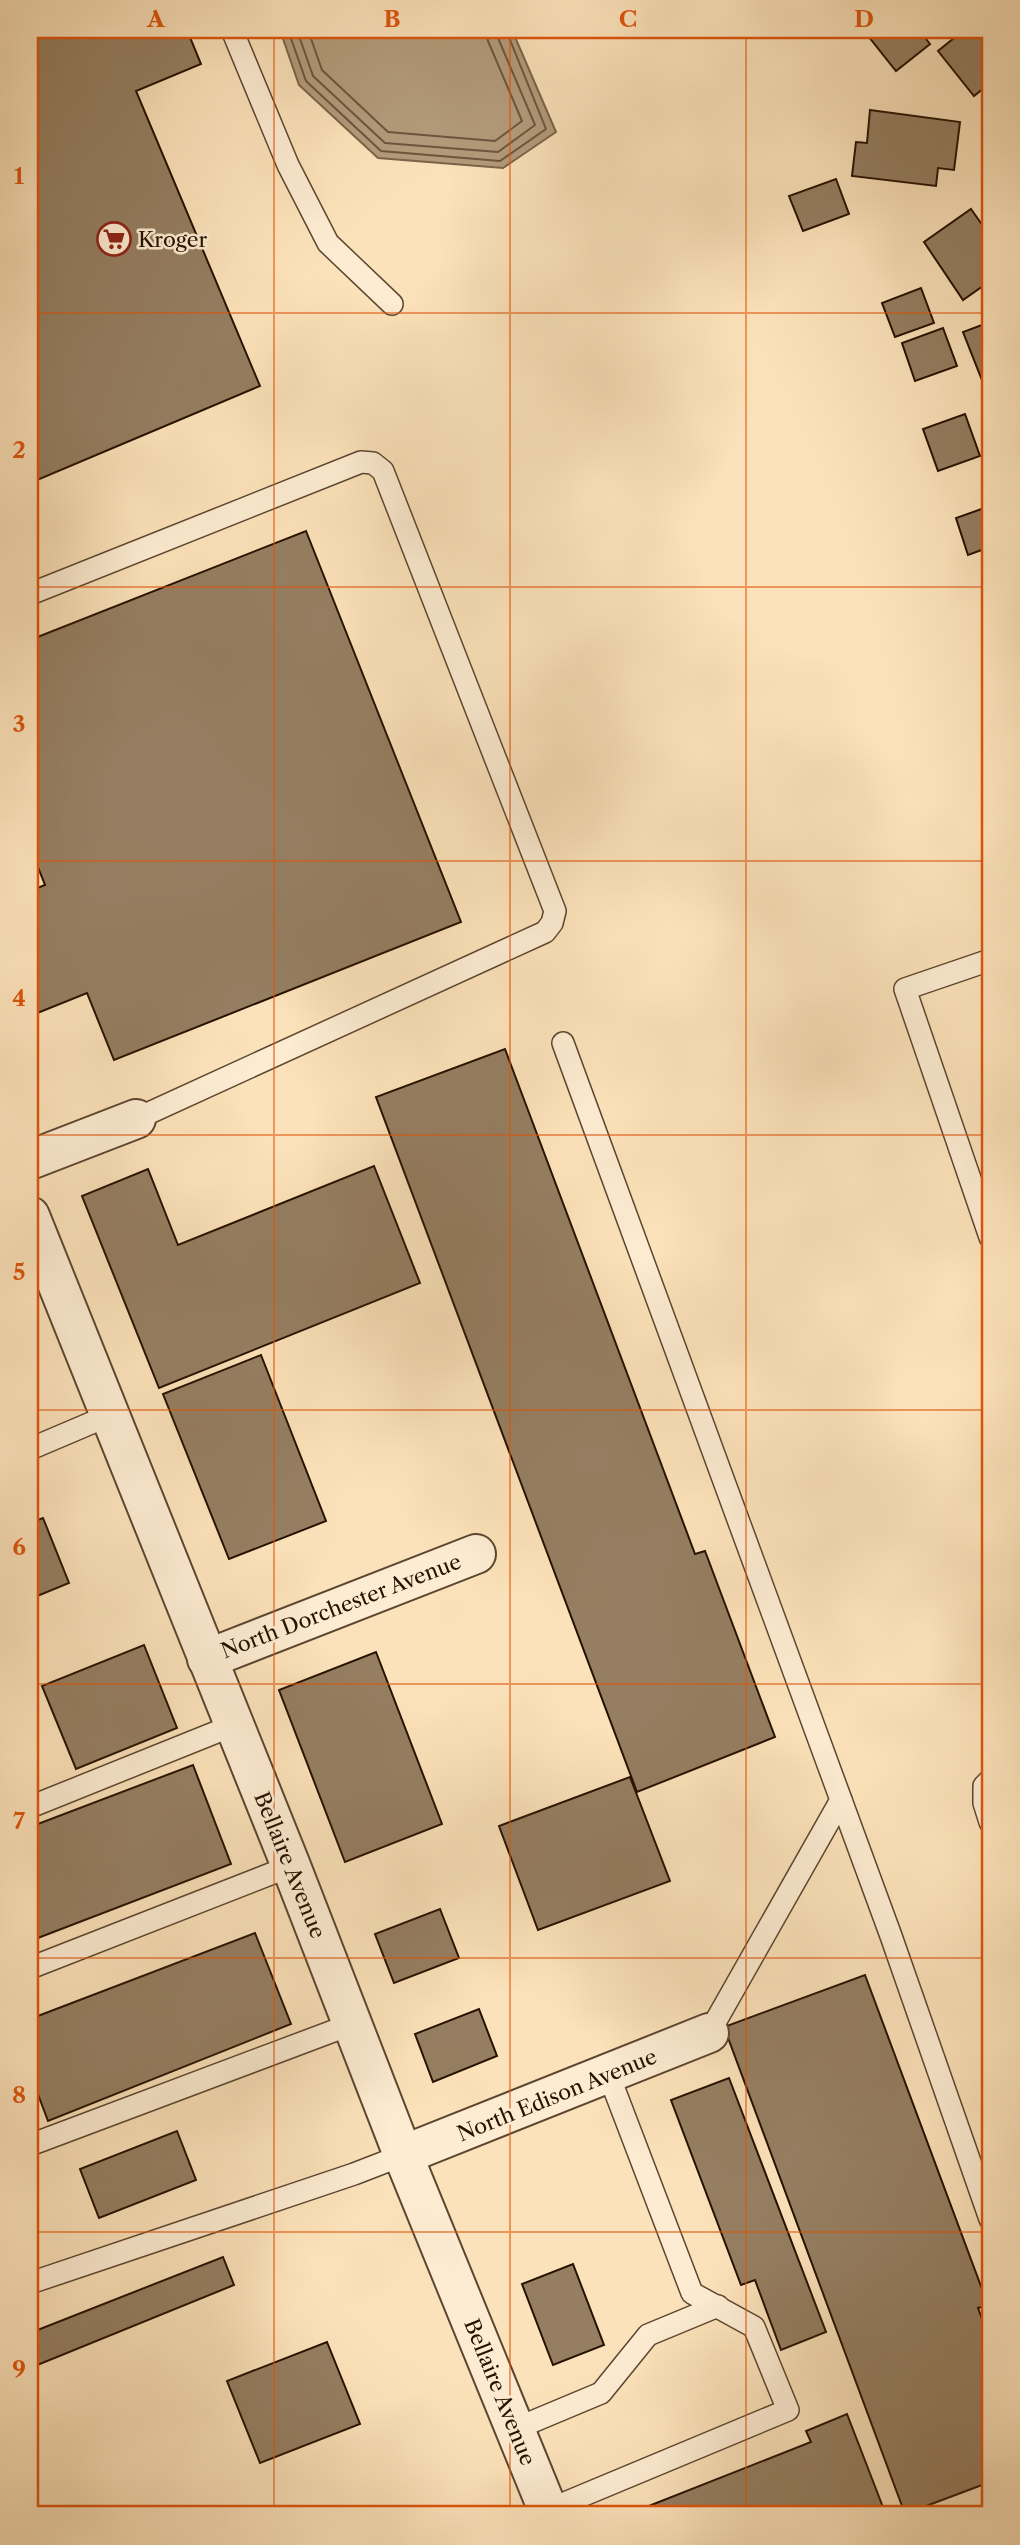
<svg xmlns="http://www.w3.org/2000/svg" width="1020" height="2545" font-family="'Libre Caslon Text',serif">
	<rect width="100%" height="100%" fill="#fce2ba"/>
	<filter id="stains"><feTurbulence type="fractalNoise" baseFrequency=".00286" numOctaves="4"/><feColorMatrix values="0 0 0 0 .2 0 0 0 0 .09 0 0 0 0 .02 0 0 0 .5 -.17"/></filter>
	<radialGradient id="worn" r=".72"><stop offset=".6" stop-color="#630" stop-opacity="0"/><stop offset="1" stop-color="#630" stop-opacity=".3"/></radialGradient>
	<path fill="#b39b7b" stroke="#7b644a" stroke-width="2" d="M280,30H512L556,132L503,168L378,158L299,85Z"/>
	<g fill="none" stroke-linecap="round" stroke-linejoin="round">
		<g stroke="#6c563e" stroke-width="2">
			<path d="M288,30L306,81L381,151L500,161L546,129L506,30"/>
			<path d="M297,30L313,76L385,143L498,152L535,125L498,38L497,30"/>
			<path d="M308,30L322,70L388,132L495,141L522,121L488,41L486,30"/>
		</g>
	</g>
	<g fill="#957e61" stroke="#261201" stroke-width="2">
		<path d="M30,30H187L201,64L136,91L260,386L30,483Z"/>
		<path d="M869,30H919L930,44L896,71L865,32Z"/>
		<path d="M964,30H990V83L974,96L938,51Z"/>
		<path d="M870,110L960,122L954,170L938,168L936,186L852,176L856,142L867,143Z"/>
		<path d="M836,179L849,214L803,231L789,196Z"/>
		<path d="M971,209L990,236V281L963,300L924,242Z"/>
		<path d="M921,288L934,323L895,337L882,303Z"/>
		<path d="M990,322V397L989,398L963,332Z"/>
		<path d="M943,328L957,366L915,381L902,343Z"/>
		<path d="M965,414L980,456L938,471L923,429Z"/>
		<path d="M990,506V547L968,555L956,518Z"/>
		<path d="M306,531L461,922L114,1060L87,993L30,1016V891L45,885L30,847V640Z"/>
		<path d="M505,1049L695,1554L705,1551L775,1737L637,1792L376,1097Z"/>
		<path d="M374,1166L420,1283L159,1388L82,1196L148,1169L178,1245Z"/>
		<path d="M261,1355L326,1521L229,1559L163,1394Z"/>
		<path d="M43,1518L69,1583L30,1599V1523Z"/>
		<path d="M144,1645L177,1728L76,1769L42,1686Z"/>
		<path d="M376,1652L442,1824L345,1862L279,1690Z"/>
		<path d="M193,1765L231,1864L30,1941V1827Z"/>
		<path d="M630,1777L670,1881L538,1930L499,1826Z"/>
		<path d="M440,1909L459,1958L394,1983L375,1934Z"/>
		<path d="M255,1933L291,2024L48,2121L30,2073V2019Z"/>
		<path d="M865,1975L988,2305L978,2308L990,2341V2482L905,2514L724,2027Z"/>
		<path d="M479,2009L497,2056L433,2082L415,2034Z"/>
		<path d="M729,2078L826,2332L781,2350L755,2280L741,2285L671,2100Z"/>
		<path d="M177,2131L196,2180L99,2218L80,2169Z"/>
		<path d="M223,2257L234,2285L30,2368V2333Z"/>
		<path d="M573,2264L604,2345L553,2365L522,2284Z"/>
		<path d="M327,2342L360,2424L260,2463L227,2381Z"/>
		<path d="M847,2414L886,2515H626L811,2442L806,2431Z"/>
	</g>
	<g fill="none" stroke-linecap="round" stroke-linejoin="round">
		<g stroke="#5c462f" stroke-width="24">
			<g id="service">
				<path d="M232,30L288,165L328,243L392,304"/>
				<path d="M30,594L361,462L373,463L383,471L555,911L552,923L545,932L136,1119"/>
				<path d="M990,960L905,989L990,1237"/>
				<path d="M563,1043L891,1936L990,2219"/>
				<path d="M30,1449L110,1415"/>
				<path d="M990,1780L984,1786V1803L990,1822"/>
				<path d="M30,1807L234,1725"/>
				<path d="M30,1968L291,1866"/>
				<path d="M709,2033L841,1800"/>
				<path d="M30,2145L352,2024"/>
				<path d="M30,2283L354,2174L403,2155"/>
				<path d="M515,2429L601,2393L648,2335L718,2306"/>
				<path d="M548,2510L788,2410L754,2327L692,2293L608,2073"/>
			</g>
		</g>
		<g stroke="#5c462f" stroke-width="42">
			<g id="minor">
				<path d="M30,1160L136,1119"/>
				<path d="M30,1216L291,1866L403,2155L550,2515"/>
				<path d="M207,1659L476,1554"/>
				<path d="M403,2155L709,2033"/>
			</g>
		</g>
		<use href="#service" stroke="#fdecd2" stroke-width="21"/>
		<use href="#minor" stroke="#fdecd2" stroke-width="38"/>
	</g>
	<path fill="none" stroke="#de550b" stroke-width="2" stroke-opacity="0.55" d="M274,30V2515M510,30V2515M746,30V2515M30,313H990M30,587H990M30,861H990M30,1135H990M30,1410H990M30,1684H990M30,1958H990M30,2232H990"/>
	<defs>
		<g id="supermarket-ring" transform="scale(1.75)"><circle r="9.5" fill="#fdecd2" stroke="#8f2418" stroke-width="1.5"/><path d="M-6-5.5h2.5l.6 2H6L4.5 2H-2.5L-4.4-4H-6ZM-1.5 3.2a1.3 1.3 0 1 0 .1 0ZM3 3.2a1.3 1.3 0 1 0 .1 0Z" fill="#8f2418"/></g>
	</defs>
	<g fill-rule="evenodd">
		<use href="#supermarket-ring" x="114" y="239"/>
	</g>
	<g text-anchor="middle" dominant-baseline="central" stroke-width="5" stroke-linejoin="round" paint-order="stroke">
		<g font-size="21" fill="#261201" stroke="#fdecd2" text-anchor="start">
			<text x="138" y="239">Kroger</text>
		</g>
		<g font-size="21" fill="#261201" stroke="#fdecd2">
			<text transform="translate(341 1606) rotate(-21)">North Dorchester Avenue</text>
			<text transform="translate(290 1865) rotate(68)">Bellaire Avenue</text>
			<text transform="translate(557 2095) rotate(-22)">North Edison Avenue</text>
			<text transform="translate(500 2392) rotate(68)">Bellaire Avenue</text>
		</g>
	</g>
	<rect width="1020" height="2545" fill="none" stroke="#fce2ba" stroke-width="77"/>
	<rect x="38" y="38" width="944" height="2468" fill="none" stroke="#de550b" stroke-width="2.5"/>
	<g font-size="23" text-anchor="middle" font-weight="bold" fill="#de550b">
		<text x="156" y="27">A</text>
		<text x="392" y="27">B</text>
		<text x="628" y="27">C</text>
		<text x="864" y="27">D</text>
		<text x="19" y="184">1</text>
		<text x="19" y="458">2</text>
		<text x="19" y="732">3</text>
		<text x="19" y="1006">4</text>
		<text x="19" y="1280">5</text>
		<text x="19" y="1555">6</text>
		<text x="19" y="1829">7</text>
		<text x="19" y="2103">8</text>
		<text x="19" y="2377">9</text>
	</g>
	<rect width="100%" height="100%" filter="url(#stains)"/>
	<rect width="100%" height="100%" fill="url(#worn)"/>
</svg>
